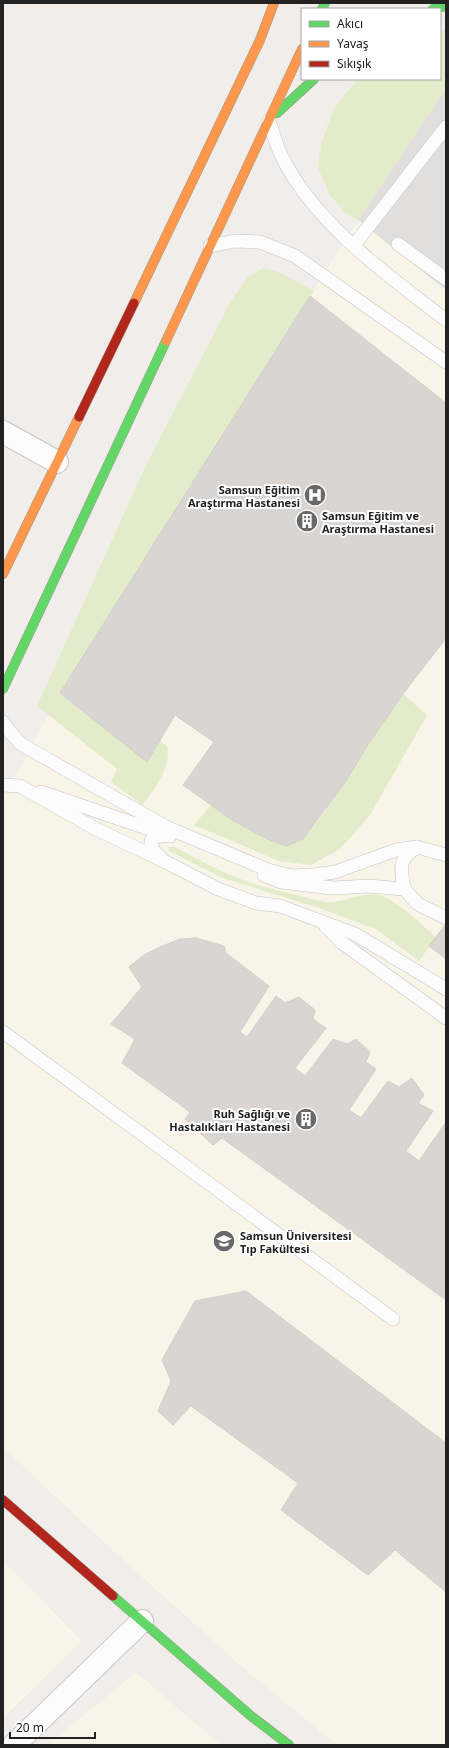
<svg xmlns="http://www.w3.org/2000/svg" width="449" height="1748" font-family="'Noto Sans',sans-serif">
	<rect width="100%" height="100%" fill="#f0edea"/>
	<g fill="#f8f4e7">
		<path d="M446,89V1745H337L249,1673L111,1549L3,1447V798L60,693L358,220Z"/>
		<path d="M3,1561L82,1641L3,1718Z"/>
		<path d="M136,1672L221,1745H47Z"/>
	</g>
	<g fill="#e3ecca">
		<path d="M446,29V89L358,220L345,213L330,195L318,168L321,144L334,108L358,79H440V31Z"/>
		<path d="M263,268L279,272L314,291L60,693L147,761L159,740L167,746C172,769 155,786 143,805L111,782L117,769L37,706L146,465L231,301L247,278Z"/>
		<path d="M403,694L427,715L370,815L340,849L311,865L279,861L194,825L211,805L267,839L287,846L303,839L317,822L346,781L369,743Z"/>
		<path d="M168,847H174C200,860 226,875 254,884C267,888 280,891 293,894C304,897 314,900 325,902C345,904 362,890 382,896C399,902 422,925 436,937L419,961L377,930L322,909L223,878L169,851Z"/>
	</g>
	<path fill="#e0dfde" d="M446,89V290L358,220Z"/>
	<g fill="#d8d5d3" stroke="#d3cecb">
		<path d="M310,296L446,403V638L403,694L369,743L346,781L303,839L287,846L267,839L232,820L183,785L214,742L175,715L147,762L60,693Z"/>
		<path d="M446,924V959L429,946Z"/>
		<path d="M196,938L224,946L226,953L269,986L240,1032L247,1037L276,996L285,1003L299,997L315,1010L313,1019L326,1028L295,1068L305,1076L333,1039L347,1044L356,1039L370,1052L366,1062L376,1069L349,1110L361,1118L388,1081L399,1087L412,1078L424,1095L418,1103L433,1111L406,1151L419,1161L446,1122V1300L222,1138L213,1145L185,1119L190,1112L122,1063L135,1039L111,1024L142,987L129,967L144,955L160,947L180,939Z"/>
		<path d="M246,1291L446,1443V1592L395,1550L368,1575L281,1510L298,1483L191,1406L173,1425L158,1411L171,1381L162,1360L195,1301Z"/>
	</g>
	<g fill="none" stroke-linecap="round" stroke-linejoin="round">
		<g stroke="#c6c4c3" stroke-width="14">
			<g id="lane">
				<path d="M269,121C273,132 276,144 281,155C314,223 387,275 446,320"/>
				<path d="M398,244L446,279"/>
				<path d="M354,245L446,127"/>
				<path d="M210,246L235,241L260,242L295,256L446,362"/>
				<path d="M3,722L10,732L21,744L166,827L268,870L292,876L314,875L335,872L396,850L417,847"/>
				<path d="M3,785L20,786L96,829L162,860L218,889L256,903L280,906L355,934L446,989"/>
				<path d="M41,792L170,836"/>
				<path d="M161,858C155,852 147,846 153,838L167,835"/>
				<path d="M264,875L281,882L333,888L368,886L404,889L418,904L446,918"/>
				<path d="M404,889C401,867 397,861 417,847L446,855"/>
				<path d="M325,925L341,942L446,1018"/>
				<path d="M3,1032L393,1319"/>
			</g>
		</g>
		<g stroke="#c6c4c3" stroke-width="24">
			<g id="street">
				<path d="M3,432L57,462"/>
				<path d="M14,1745L142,1621"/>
			</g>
		</g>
		<g stroke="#9b9881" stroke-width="10">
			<g id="fast">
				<path d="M322,9L325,3"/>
				<path d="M433,9L446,6"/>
				<path d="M277,113L314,79"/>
				<path d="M3,689L166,341"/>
				<path d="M113,1596L251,1716L289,1745"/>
			</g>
		</g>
		<g stroke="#9b9881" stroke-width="10">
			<g id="slow">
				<path d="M134,303L260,40L274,3"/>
				<path d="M166,341L302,49"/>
				<path d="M3,574L79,417"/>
			</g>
		</g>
		<g stroke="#9b9881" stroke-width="10">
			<g id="jam">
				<path d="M79,417L134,303"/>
				<path d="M3,1500L113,1596"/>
			</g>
		</g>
		<use href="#lane" stroke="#fdfcfc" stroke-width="13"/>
		<use href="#street" stroke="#fdfcfc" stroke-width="22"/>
		<use href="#fast" stroke="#63d668" stroke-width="9"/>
		<use href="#slow" stroke="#ff974d" stroke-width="9"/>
		<use href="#jam" stroke="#b3261e" stroke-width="9"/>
	</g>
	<defs>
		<g id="hospital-disc" transform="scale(1.15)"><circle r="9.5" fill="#6a6968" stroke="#fff"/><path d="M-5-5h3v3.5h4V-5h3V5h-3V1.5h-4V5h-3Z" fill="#fff"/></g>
		<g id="building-disc" transform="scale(1.15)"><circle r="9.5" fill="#6a6968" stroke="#fff"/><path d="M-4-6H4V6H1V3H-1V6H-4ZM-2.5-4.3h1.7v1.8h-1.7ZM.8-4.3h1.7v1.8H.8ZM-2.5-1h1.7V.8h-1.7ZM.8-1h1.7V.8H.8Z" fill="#fff"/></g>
		<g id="university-disc" transform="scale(1.15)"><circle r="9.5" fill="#6a6968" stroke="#fff"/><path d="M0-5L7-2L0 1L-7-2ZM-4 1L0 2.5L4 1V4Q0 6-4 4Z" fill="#fff"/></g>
	</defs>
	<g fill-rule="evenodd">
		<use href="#hospital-disc" x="315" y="495"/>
		<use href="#building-disc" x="307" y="521"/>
		<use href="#building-disc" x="306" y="1119"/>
		<use href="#university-disc" x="224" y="1241"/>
	</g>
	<g text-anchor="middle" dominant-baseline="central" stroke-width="4" stroke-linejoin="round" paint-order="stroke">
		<g font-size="11" font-weight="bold" fill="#222" stroke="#fff" text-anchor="end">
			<text x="300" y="489">Samsun Eğitim<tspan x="300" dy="13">Araştırma Hastanesi</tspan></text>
			<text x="322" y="515" text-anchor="start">Samsun Eğitim ve<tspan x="322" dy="13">Araştırma Hastanesi</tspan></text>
			<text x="290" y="1113">Ruh Sağlığı ve<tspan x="290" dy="13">Hastalıkları Hastanesi</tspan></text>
			<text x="240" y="1235" text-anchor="start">Samsun Üniversitesi<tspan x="240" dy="13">Tıp Fakültesi</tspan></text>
		</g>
	</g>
	<rect width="449" height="1748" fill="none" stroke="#222222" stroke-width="8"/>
	<rect x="301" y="8" width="140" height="72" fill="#ffffff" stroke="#a7a7a7"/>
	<rect x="309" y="21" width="20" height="6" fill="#63d668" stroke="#a7a7a7"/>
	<text x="337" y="28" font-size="12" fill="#222222">Akıcı</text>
	<rect x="309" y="41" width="20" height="6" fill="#ff974d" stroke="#a7a7a7"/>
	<text x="337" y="48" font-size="12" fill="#222222">Yavaş</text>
	<rect x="309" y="61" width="20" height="6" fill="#b3261e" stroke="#a7a7a7"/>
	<text x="337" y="68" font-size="12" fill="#222222">Sıkışık</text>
	<path d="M10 1732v6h85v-6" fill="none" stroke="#222222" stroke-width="2"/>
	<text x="16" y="1732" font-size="12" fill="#222222" stroke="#ffffff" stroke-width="3" paint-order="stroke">20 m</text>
</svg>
